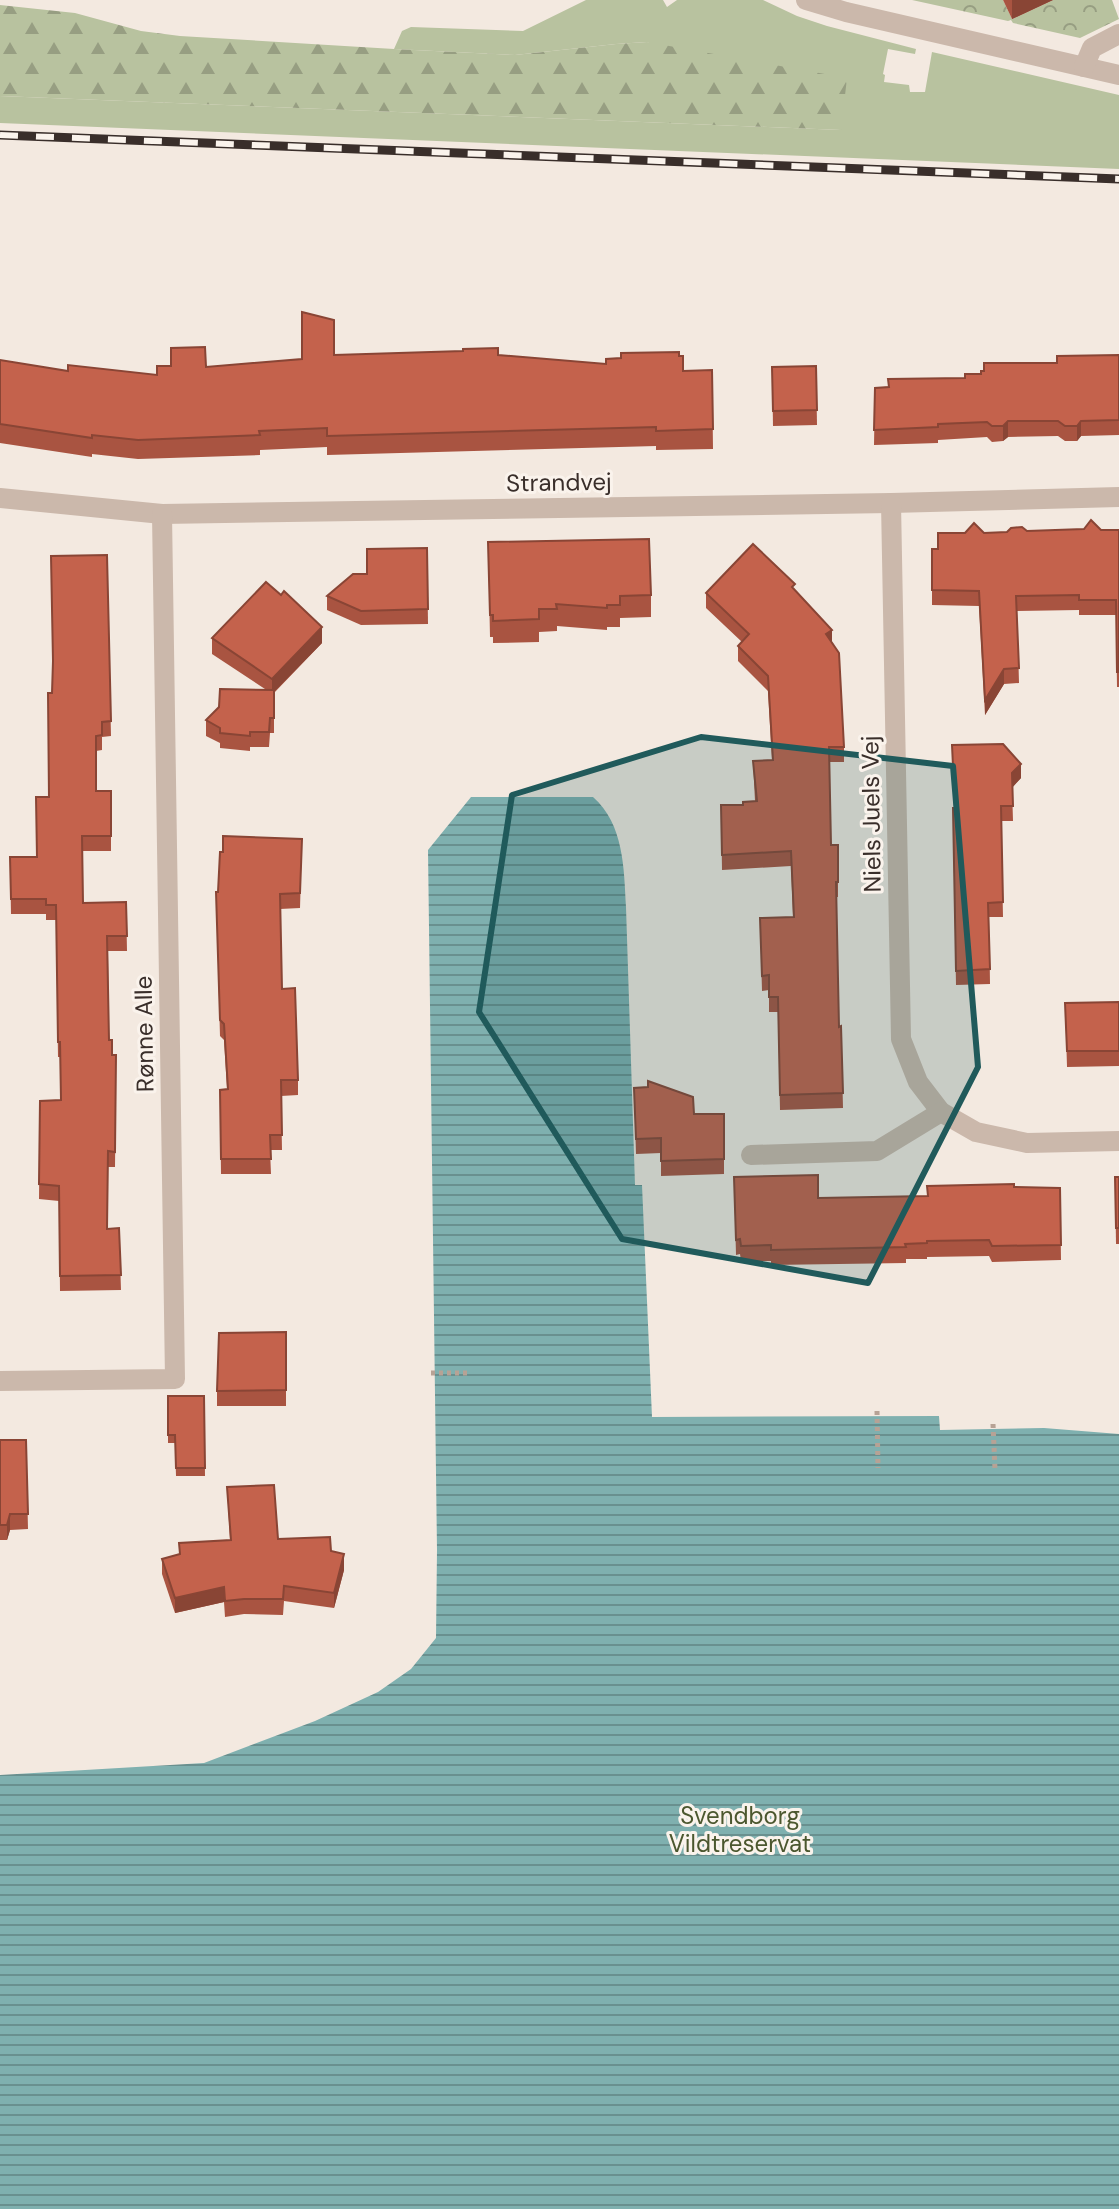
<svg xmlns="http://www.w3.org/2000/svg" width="1119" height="2209" font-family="'DM Sans',sans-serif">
	<defs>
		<pattern id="forest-firs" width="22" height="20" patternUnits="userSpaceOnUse" patternTransform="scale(2)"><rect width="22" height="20" fill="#b8c29f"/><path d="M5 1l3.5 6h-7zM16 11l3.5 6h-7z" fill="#979e82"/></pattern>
		<pattern id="park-crowns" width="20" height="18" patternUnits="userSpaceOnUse" patternTransform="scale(2)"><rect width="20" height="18" fill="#b8c29f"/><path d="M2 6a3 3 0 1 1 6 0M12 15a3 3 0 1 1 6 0" fill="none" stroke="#979e82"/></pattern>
		<pattern id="water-rules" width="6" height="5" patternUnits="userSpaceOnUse" patternTransform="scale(2)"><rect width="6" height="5" fill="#7fb0af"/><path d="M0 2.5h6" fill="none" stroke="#69908f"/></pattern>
	</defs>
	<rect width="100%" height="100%" fill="#f3e9e0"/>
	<path fill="#b8c29f" d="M586,0H663L667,7L677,0H763L797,16L827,26L916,49L915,54L888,49L883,74L885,75L884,82L909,85L910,92H925L932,52L1119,95V169L0,123V96L841,130L647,42L616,44L515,55L394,49L402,31L411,27L523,31Z"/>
	<path fill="url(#forest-firs)" d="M0,5L75,13L141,31L180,36L394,49L515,55L616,44L647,42L847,78L841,130L0,96Z"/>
	<path fill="url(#park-crowns)" d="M912,0H1003L1012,19L1053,0H1112L1119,19L1080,38L1013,23L1011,20L1008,21Z"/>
	<path fill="url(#water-rules)" d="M471,797H593C624,824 624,869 626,907L635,1185H642L652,1417L939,1416L940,1430L1044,1428L1119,1434V2209H0V1775L204,1763L315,1721L378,1692L411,1669L436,1638L437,1550L428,850Z"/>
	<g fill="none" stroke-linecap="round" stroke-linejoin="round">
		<g stroke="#b7a295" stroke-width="5" stroke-dasharray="4 4" stroke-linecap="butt">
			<path d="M431,1373H469"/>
			<path d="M877,1411L878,1468"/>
			<path d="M993,1424L995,1470"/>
		</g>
		<g stroke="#cbb8ab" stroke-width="20">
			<path d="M806,0L846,12L1119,75"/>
			<path d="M1084,67L1092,48L1119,34"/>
			<path d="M0,498L162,514L891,503L1119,497"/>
			<path d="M891,503L901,1039L918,1082L941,1112L976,1132L1027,1143L1119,1141"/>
			<path d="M751,1155L877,1151L941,1112"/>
			<path d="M0,1381L175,1379L162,514"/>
		</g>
		<g stroke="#392e2a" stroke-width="9">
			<path id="rail" d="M0,135L1119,179"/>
		</g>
		<use href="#rail" stroke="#faf3ec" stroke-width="6" stroke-dasharray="18" stroke-linecap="butt"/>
	</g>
	<g fill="#a95441">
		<path d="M1003,0H1053L1012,19Z"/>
		<path d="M334,355H498L606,364L679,356L683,371L712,370L713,449L656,450V446L327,455V447L260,450V455L138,459L92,454V457L0,443V360L68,371L157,375L206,367L302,359Z"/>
		<path d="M1119,355V435L1081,436L1077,441H1065L1058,436L1008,437L1003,441L992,442L987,437L938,440V443L874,445L875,388L965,378L981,374Z"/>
		<path d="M816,366L817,425L773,426L772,367Z"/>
		<path d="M1119,530V687H1117L1116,615H1079V610L1017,611L1019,683L1004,684L985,715L979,606L932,605V549H938L984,533Z"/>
		<path d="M488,542L651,595V617L620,618V627H607V630L557,626V631L539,632V642L493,643V637H490Z"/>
		<path d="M427,548L428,624L361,625L327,610V596L367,574Z"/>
		<path d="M107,555L111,736L102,737V750L96,751V791H111V851H83V903L126,902L127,951H108L109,1040L116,1070L115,1167H108L107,1229L119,1228L121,1290L60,1291L59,1201L39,1199L40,1101L61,1100L60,1057H58L56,920H46V914H11L10,857H37L49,797Z"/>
		<path d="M795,590L832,643L844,747V762H829L831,845H838V897H836L839,1027L841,1026L843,1108L780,1110L778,1012H769V990L762,991L760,918L793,917L791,866L722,870L721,805H743L755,801L753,761L772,760L768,691L738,661V646L742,642L706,608V593Z"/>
		<path d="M212,638L322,643L274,693V733H270L269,747H250V751L220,748V743L206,736V720L265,689L212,654Z"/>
		<path d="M952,745L1021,778L1012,787L1013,821H1001L1003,917H989L990,984L956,985L953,823L954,808Z"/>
		<path d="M302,839L300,908L280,909L282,989L298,1080V1095L281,1096L282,1150H270L271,1174H221L220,1090L227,1089L224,1040L220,1036L216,892H218Z"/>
		<path d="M1119,1002V1066L1067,1067L1065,1003Z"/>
		<path d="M634,1088L694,1114H724V1174L661,1176V1153L636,1154Z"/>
		<path d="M734,1177L818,1198L927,1196L1014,1187L1060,1188L1061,1260L992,1262L989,1256L927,1257V1259H906V1263L771,1265V1261H741L740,1254L736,1255Z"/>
		<path d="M1115,1177H1119V1244H1116Z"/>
		<path d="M286,1332V1406H217V1391Z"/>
		<path d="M168,1396H204L205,1476H176L175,1443H168Z"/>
		<path d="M0,1440H26L28,1529L10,1530L7,1540H0Z"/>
		<path d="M227,1487L278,1539L331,1551L344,1570L334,1608L284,1601L283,1615L244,1614L225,1617L224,1602L175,1613L162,1574V1559L179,1554V1543L230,1540Z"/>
	</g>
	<g fill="#894535">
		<path d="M1012,0H1053L1012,19Z"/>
		<path d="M1008,421V437L1003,441V426Z"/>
		<path d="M1081,421V436L1077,441V426Z"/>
		<path d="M322,627V643L272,694V679Z"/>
		<path d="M832,630V645L826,634Z"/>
		<path d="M1004,669V684L985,715V700Z"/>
		<path d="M1021,764V778L1012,788V773Z"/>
		<path d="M10,1514V1530L7,1540V1525Z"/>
		<path d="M344,1554V1570L334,1608V1593Z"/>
		<path d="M224,1587V1602L175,1613V1598Z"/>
	</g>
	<g fill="#c4624c" stroke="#894535" stroke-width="2">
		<path d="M302,312L334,320V355L463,351V349L498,348V355L606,364V359L621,358V353L679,352V356H683V371L712,370L713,429L656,431V427L327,436V428L259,431L260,435L138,440L92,435V438L0,424V360L68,371V365L157,375V366H171V348L205,347L206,367L302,359Z"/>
		<path d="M1119,355V420L1081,421L1077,426H1065L1058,421H1008L1003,426H992L987,422L938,424V427L874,430L875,388L889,387L888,379L965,378V374H981V371H984V363H1057V356Z"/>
		<path d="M816,366L817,410L773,411L772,367Z"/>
		<path d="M1091,520L1101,530H1119V672H1117L1116,600H1079V595L1016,596L1019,668L1004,669L985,700L979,591L932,590V549H938V533H965L974,523L984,533L1007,532L1011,528L1022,527L1027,531L1084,529Z"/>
		<path d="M649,539L651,595L620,596V605H607V608L556,604L557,609H539V619L493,621V615H490L488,542Z"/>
		<path d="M753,544L795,584L792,587L832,630L826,634L839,653L844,747H829L831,845H838V882H836L839,1027L841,1026L843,1093L780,1095L778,997H769V975L762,976L760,918L794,917L791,851L722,855L721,805H743V802L757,801L753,761L773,760L768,676L738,646L749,634L706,593Z"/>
		<path d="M427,548L428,609L361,611L327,596L353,574H367V549Z"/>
		<path d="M107,555L111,721L102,722V735L96,736V791H111V836H82L83,903L126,902L127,936H107L109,1040H112V1055H116L115,1152L108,1151L107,1229L119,1228L121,1275L60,1276L59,1186L39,1184L40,1101L61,1100L60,1042H58L56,905H46V899H11L10,857H37L36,797H49L48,693H52L53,661L51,556Z"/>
		<path d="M266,582L281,595L284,591L322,627L272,679L212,638Z"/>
		<path d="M220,689L274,690V718H270L269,732H250V736L220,733V728L206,720L219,707Z"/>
		<path d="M1003,744L1021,764L1012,773L1013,806H1001L1003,902L988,903L990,969L956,971L953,808H955L952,745Z"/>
		<path d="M223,836L302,839L300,893L280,894L282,989L295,988L298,1080H281L282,1135H270L271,1159H221L220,1090L228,1089L224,1024L220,1020L216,892H218L220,852H223Z"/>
		<path d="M1119,1002V1051H1067L1065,1003Z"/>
		<path d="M648,1081L693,1097L694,1114H724V1159L661,1161V1138L636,1139L634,1088L648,1087Z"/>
		<path d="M818,1175V1198L928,1196L927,1186L1014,1184V1187L1060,1188L1061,1245L992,1246L989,1240L927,1241V1243L905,1244L906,1247L771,1250V1245L741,1246L740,1239L736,1240L734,1177Z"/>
		<path d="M1115,1177H1119V1228H1116Z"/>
		<path d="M286,1332V1390L217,1391L219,1333Z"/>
		<path d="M168,1396H204L205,1468H176L175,1435H168Z"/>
		<path d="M0,1440H26L28,1514H10L7,1525H0Z"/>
		<path d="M274,1485L278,1539L330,1537L331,1551L344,1554L334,1593L284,1586L283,1599H244L225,1601L224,1587L175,1598L162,1559L180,1554L179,1543L231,1540L227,1487Z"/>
	</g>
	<path fill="#205a5b" fill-opacity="0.2" stroke="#205a5b" stroke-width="6" stroke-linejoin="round" d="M701,737L953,766L978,1067L868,1283L622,1239L479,1012L512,795Z"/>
	<g text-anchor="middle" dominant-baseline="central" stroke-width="6" stroke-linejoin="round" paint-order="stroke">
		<g font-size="24" fill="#392e2a" stroke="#faf3ec">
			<text transform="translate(559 482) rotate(-1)">Strandvej</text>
			<text transform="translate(871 814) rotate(-91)">Niels Juels Vej</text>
			<text transform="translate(144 1034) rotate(-91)">Rønne Alle</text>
		</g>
		<g font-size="24" fill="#4b572e" stroke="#faf3ec">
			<text x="740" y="1815">Svendborg<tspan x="740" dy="28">Vildtreservat</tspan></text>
		</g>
	</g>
</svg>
